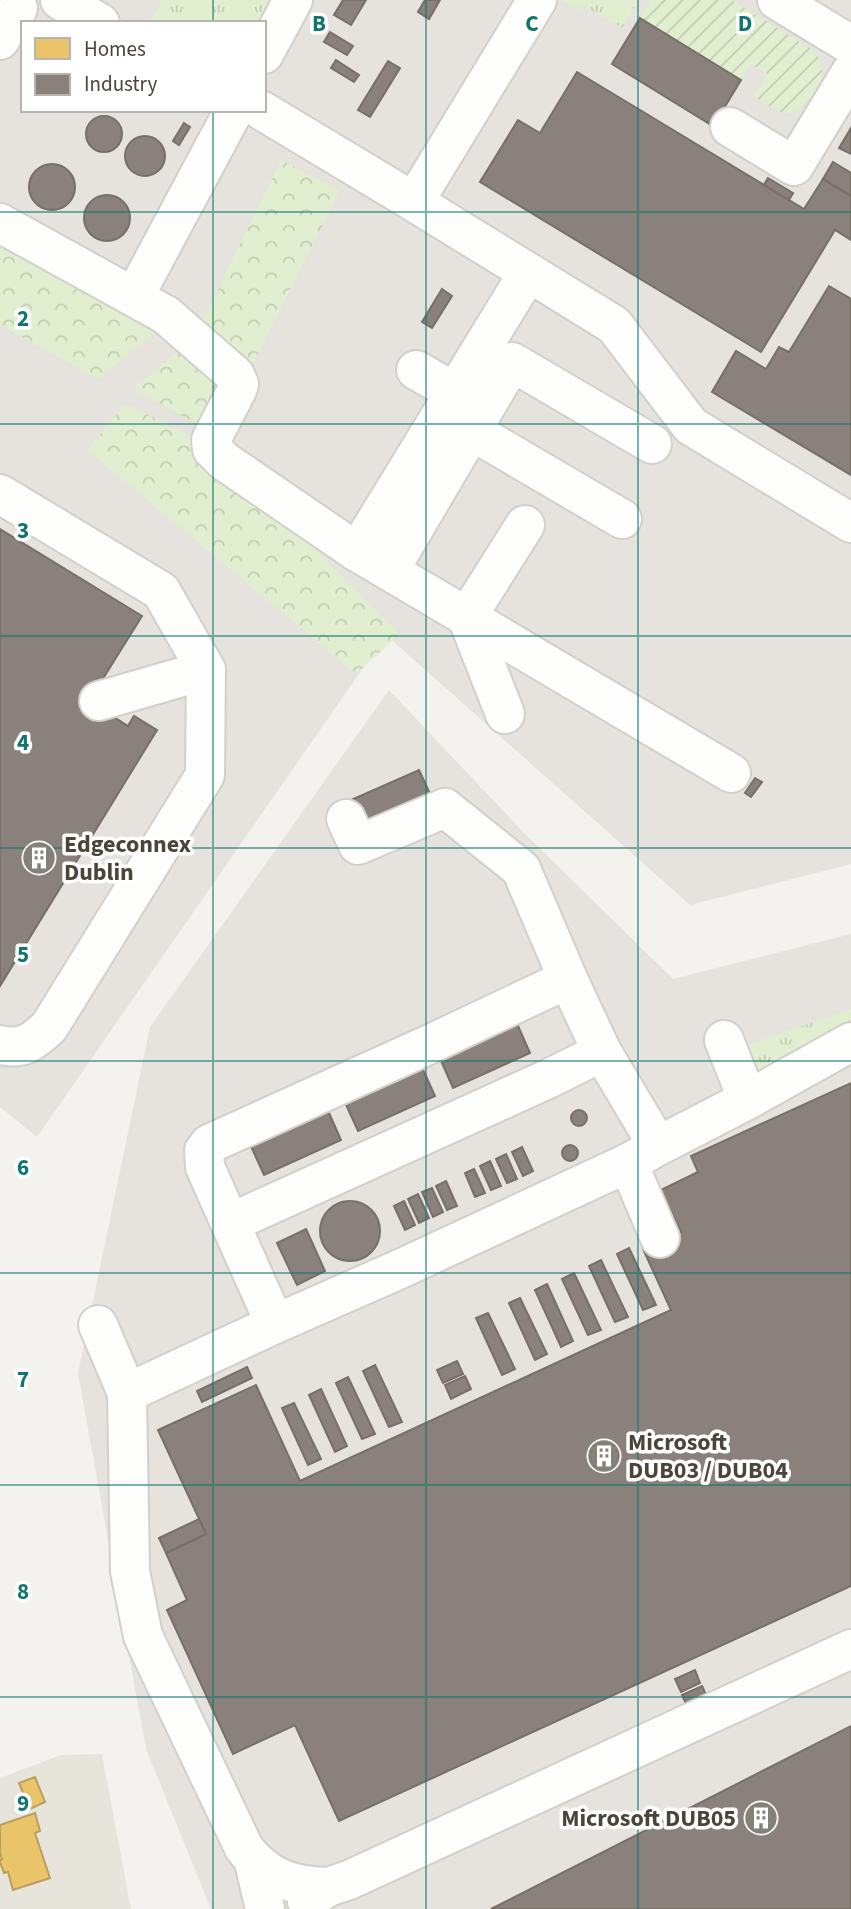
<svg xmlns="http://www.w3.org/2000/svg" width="851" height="1909" font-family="'Source Sans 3',sans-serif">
	<defs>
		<pattern id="grass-tufts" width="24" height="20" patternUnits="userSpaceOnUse" patternTransform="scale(1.75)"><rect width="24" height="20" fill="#e1eecf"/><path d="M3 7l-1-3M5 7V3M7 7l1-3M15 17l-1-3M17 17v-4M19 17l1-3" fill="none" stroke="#c3cdb2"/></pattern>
		<pattern id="forest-crowns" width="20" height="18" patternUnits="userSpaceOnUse" patternTransform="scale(1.75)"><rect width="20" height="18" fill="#e1eecf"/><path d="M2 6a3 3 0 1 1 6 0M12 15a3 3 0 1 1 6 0" fill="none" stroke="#c3cdb2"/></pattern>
		<pattern id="garden-furrows" width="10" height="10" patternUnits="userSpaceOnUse" patternTransform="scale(1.75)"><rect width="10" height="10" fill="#e1eecf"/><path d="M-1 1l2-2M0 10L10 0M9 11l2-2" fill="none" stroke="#c3cdb2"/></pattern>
	</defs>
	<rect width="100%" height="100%" fill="#f4f2ee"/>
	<path fill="#e7e4dc" d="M102,1754L131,1909H0V1778L61,1755Z"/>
	<g fill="#e6e2de" fill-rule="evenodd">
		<path d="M0,0H851V864L690,905L386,635L37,1137L0,1107ZM23,23H264V110H23Z"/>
		<path d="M389,690L525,834L673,979L851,934V1909H211L146,1749L78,1373L150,1027Z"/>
	</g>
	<g fill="url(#grass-tufts)">
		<path d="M161,0H273L261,23H149L158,9Z"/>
		<path d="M560,0H639L622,28L582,5L578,11Z"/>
		<path d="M851,1009V1023L761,1073L755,1072L744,1049L748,1045Z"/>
	</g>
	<g fill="url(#forest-crowns)">
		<path d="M281,160L340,191L254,362L202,427L133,389L195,337Z"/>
		<path d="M0,232L157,331L98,379L0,325Z"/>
		<path d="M126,404L212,447L400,634L356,674L87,450Z"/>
	</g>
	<path fill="url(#garden-furrows)" d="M651,0H732L816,52C820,60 824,69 821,79C818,90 801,113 789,114C777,114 764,102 754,96L768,74L751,64L741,80L640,18Z"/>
	<g fill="#e6e3df">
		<path d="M320,297L446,372L360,514L234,439Z"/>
		<path d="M151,798L167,809L79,952L63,942Z"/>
		<path d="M851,957V1008L715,1054L699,1010Z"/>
		<path d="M182,1748L204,1797L181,1807L158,1758Z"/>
	</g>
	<g fill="#e9c46a" stroke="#ba9e5b" stroke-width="2">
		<path d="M35,1777L45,1802L30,1809L19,1783Z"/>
		<path d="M35,1813L40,1831L35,1833L50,1878L13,1890L8,1872L4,1873L0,1862V1860L2,1859L0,1853V1825Z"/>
	</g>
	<g fill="#8a817c" stroke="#776f68" stroke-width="2">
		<path d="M343,0H366L351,25L334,15Z"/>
		<path d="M425,0H440L429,19L418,12Z"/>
		<path d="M640,18L741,80L713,126L612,64Z"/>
		<path d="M330,32L353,46L347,55L324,42Z"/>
		<path d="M336,60L359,75L354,82L331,68Z"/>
		<path d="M388,61L400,68L370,117L358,110Z"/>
		<path d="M577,72L804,209L823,179L851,196V240L835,230L761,352L480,182L518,120L540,133Z"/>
		<circle cx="104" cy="134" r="18"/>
		<path d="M184,123L190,127L179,145L173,141Z"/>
		<path d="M851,128V154L839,148Z"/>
		<circle cx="145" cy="156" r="20"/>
		<path d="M833,162L851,173V196L823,179Z"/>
		<circle cx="52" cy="187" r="23"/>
		<path d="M768,178L793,193L789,200L764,185Z"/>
		<circle cx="107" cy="218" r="23"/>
		<path d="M829,286L851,299V475L712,392L736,351L766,369L779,347L789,352Z"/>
		<path d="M442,289L452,296L432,328L422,322Z"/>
		<path d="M0,529L142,616L89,701L128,726L134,716L157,730L0,986Z"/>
		<path d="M419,770L432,798L363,829L351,800Z"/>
		<path d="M755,778L762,782L751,797L745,793Z"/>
		<path d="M515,1019L530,1053L453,1088L438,1054Z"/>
		<path d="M420,1063L435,1096L358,1131L343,1098Z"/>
		<path d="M851,1083V1586L339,1821L295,1725L233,1754L167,1610L187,1600L166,1553L206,1534L158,1430L256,1385L300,1481L671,1310L643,1249L681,1232L661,1190L698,1172L691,1156Z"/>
		<path d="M326,1106L341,1140L264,1175L249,1142Z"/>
		<circle cx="579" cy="1118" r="8"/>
		<circle cx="570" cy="1153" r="8"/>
		<path d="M522,1147L533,1171L523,1176L512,1152Z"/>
		<path d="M506,1154L517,1179L507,1183L496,1159Z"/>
		<path d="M490,1161L501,1186L491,1190L480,1166Z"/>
		<path d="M474,1169L485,1193L475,1197L465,1173Z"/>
		<path d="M446,1181L457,1206L447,1210L436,1186Z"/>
		<path d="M432,1188L443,1212L433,1217L422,1192Z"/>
		<path d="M418,1194L429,1218L419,1223L408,1199Z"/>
		<path d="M404,1201L415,1225L405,1230L394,1206Z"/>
		<circle cx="350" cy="1231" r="30"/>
		<path d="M306,1229L325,1271L297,1285L277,1243Z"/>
		<path d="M629,1248L656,1305L643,1310L617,1254Z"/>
		<path d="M601,1260L628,1317L615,1322L589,1266Z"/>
		<path d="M574,1273L601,1330L588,1335L562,1279Z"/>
		<path d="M547,1284L573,1341L561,1347L535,1290Z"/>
		<path d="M520,1298L547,1354L535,1360L509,1303Z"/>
		<path d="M488,1313L515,1369L502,1375L476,1318Z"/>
		<path d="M457,1361L463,1374L443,1383L437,1370Z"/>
		<path d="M375,1365L402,1422L389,1427L363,1371Z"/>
		<path d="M247,1367L252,1378L202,1402L197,1391Z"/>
		<path d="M465,1376L471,1389L451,1399L445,1385Z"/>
		<path d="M348,1377L375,1434L362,1439L336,1383Z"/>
		<path d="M321,1389L347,1446L335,1452L309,1395Z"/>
		<path d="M294,1403L321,1459L308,1465L282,1408Z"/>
		<path d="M199,1519L206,1534L166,1553L159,1538Z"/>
		<path d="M695,1670L700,1683L681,1692L675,1679Z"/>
		<path d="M702,1686L708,1699L688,1708L682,1695Z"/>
		<path d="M851,1726V1909H491Z"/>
	</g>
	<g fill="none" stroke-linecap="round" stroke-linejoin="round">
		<g stroke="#d2d0cb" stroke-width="42">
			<g id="minor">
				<path d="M60,0L100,23"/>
				<path d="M537,0L414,202L614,325L691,426L851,523"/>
				<path d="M777,0L851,45"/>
				<path d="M0,40L18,8"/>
				<path d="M264,54L293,0"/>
				<path d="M261,110L414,202"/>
				<path d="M730,127L794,166L851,72"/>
				<path d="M0,223L166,315L235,375L239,384L237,390L211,440L212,449L224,461L357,552L731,773"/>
				<path d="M134,297L234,110"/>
				<path d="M416,370L454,392"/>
				<path d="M472,431L622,519"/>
				<path d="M0,494L161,591L206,670L205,775L49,1027C33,1042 23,1050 0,1045"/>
				<path d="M357,552L528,273"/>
				<path d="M389,571L512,362L652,444"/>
				<path d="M99,701L206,670"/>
				<path d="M505,714L467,617L525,525"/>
				<path d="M346,819L358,845L445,808L521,869L568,979L602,1052L658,1146"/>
				<path d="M724,1040L741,1083L751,1098"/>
				<path d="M628,1163L660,1238"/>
				<path d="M230,1223L205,1167L204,1151L209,1144L428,1045L568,979"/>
				<path d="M275,1324L230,1223L550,1078L602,1052"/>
				<path d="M98,1325L127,1393L130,1571L143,1636L244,1848C267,1878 291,1886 328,1887"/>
				<path d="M127,1393L275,1324L400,1269L628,1163L658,1146L751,1098L851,1042"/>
				<path d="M254,1862L265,1909"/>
				<path d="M307,1901L328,1887L349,1880L851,1649"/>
			</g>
		</g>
		<use href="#minor" stroke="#fdfdfc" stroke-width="38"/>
	</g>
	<path fill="none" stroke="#0f766e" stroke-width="2" stroke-opacity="0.55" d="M213,0V23M426,0V1909M638,0V1909M213,110V1909M0,212H851M0,424H851M0,636H851M0,848H851M0,1061H851M0,1273H851M0,1485H851M0,1697H851"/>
	<defs>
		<g id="building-disc" transform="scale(1.75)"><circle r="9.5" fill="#868178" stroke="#fff"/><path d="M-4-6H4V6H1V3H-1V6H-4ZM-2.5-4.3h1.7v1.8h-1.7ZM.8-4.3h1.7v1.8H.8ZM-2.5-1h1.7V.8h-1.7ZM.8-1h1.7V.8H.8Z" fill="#fff"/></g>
	</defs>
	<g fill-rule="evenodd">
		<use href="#building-disc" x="39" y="858"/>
		<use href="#building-disc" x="604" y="1456"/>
		<use href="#building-disc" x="761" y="1818"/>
	</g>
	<g text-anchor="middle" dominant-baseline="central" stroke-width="7" stroke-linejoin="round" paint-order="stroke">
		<g font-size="24" font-weight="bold" fill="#4b4439" stroke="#fff" text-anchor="start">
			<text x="64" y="844">Edgeconnex<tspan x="64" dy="28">Dublin</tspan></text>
			<text x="628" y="1442">Microsoft<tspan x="628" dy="28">DUB03 / DUB04</tspan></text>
			<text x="736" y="1818" text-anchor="end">Microsoft DUB05</text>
		</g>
	</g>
	<g font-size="23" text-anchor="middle" font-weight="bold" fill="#0f766e" stroke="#fff" stroke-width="7" stroke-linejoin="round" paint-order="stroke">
		<text x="319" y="31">B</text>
		<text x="532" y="31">C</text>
		<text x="745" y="31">D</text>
		<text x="23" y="326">2</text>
		<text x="23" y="538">3</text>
		<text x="23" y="750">4</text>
		<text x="23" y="962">5</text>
		<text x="23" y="1175">6</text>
		<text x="23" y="1387">7</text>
		<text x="23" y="1599">8</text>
		<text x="23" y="1811">9</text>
	</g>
	<rect x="21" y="21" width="245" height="91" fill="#ffffff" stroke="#b7b4b0" stroke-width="2"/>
	<rect x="35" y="38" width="35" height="21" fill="#e9c46a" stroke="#b7b4b0" stroke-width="2"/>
	<text x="84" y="56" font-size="21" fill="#4b4439">Homes</text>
	<rect x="35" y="74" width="35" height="21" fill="#8a817c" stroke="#b7b4b0" stroke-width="2"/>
	<text x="84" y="91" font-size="21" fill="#4b4439">Industry</text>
</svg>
